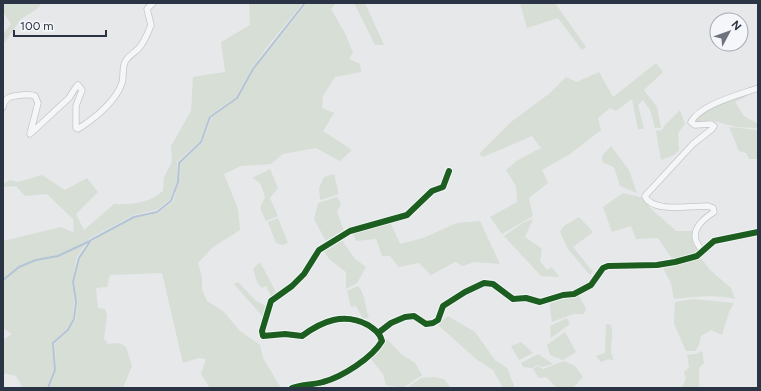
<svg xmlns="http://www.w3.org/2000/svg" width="761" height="391" font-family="Figtree,sans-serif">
	<rect width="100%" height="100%" fill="#e6e8ea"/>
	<g fill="#d6ded6">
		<path d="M3,3H42L37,9L21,19L3,45V34L11,24L3,12Z"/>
		<path d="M249,3H303L267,47L252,68L236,97L210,115L200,141L177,162V181L170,200L156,210L134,215L90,238L77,257L72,283L74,301L73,318L68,329L53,342L54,369L48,388H23L16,376L3,373V340L12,334L3,328V241L61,227L74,233L73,219L47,194L25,196L16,186L3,187V184L10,180L18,182L42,175L65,190L87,178L98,192L76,214L84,230L114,204C133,205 148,203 163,191L164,177L172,162L171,146L191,111L193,77L225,72L221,42L250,25Z"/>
		<path d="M307,3H336L331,9L346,35L353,53L349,59L360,64L361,72L335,77L323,96L322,108L334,113L323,131L352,150L340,161L316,148L283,154L271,164L241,166L224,174L238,209L240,230L213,247L198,263L202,277V289L207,301L223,311L240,331L260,345L263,358L281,388H210L201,374L206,359L198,358L183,363L162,273L110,275L107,287L96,288L98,308L105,309L107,316L104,339L108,344L119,343L126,347L132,366L123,388H82L80,386L77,388H49L56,370L55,343L69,331L76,319L77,301L74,283L80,258L92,241L134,218L158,213L173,202L179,182L180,164L202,143L212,117L237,99L254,69Z"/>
		<path d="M354,3H365L384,45H375Z"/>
		<path d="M520,3H555L586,47L582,50L558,18L527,28Z"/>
		<path d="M656,63L663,72L644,90L657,107L661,128H655L650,110L643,100L638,105L644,129H638L632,99L616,111L610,108L598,118L601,130L570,154L542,170L548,183L529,198L533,216L502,234L490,217L517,202L516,186L506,170L518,160L541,148L532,136L483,157L479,154L511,122L550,93L566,77L577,82L599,72L613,97Z"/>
		<path d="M746,93L747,96L735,102L744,116L758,124V128L737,127L710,120L698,123L694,122C708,107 727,101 746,93Z"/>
		<path d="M680,110L685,124L678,133L679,150L674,155L661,160L656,131L662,130L664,126Z"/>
		<path d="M729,127L758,130V159H749L746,153L739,151Z"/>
		<path d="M611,146L629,170L637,193L620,186L614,167L602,162V156Z"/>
		<path d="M270,169L278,188L270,198L278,216L266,221L260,208L265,197L260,183L252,178Z"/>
		<path d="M334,174L339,194L320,200L319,188L324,177Z"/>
		<path d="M623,193L644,198L650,208L676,231H693V244L699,251L694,255L673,260L658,238L636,239L631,226L612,232L603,207Z"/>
		<path d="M337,197L341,204L337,212L345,233L326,241L314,219L318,203Z"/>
		<path d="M579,217L593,232L573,247L593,272L590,275L568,249L560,232L564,226Z"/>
		<path d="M278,218L288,243L283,245L276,243L268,222Z"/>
		<path d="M533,219L525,237L542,249L540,261L547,270L552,267L559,277L541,276L504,236L524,222Z"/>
		<path d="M480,221L500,264L474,262L463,266L455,262L431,275L419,263L399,267L390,256H382L376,239L356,241L353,233L390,222L400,244L423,238L457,223Z"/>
		<path d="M341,239L355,259L366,267L357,283L346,289V272L329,259L323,250Z"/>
		<path d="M699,256L711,271L731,288L735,299C716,294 694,297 674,299L671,283L662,266Z"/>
		<path d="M260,262L277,294L272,298L266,286L262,288L257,282L253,269Z"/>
		<path d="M238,282L256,301L268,307L263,317L234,284Z"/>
		<path d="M358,286C365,293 365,307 369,318L363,319L356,306L351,307L347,291Z"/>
		<path d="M578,294L586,309L584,314H573L552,322L549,300Z"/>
		<path d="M693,299L734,303L729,312L722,335L711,330L701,336L699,345L695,351H686L674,324L675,302Z"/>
		<path d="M448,316L475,332L495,360L507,368L515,388H503L493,370L476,359L437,324Z"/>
		<path d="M567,318L570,324L551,338L550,326Z"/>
		<path d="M606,324L611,325C615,340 607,345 614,361L609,359L601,362L596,356L605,353Z"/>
		<path d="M565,332L576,352L563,360L550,355L547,345Z"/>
		<path d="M387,339L401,354L415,363L422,375L403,388L386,385L383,374L370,358L380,350Z"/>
		<path d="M521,342L533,353L519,360L511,346Z"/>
		<path d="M702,351L704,363L699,368V388H682L686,378L684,372L689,367L687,355L696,354Z"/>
		<path d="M538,354L553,364L543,367L537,365L532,368L523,367L521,363Z"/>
		<path d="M564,361L575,366L583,377L573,388H555V386L546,377L539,378L533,369L537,366L543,369Z"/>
		<path d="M433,377L444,379L451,388H407L421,378Z"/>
	</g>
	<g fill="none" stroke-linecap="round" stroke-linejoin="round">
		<g stroke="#b4c4d5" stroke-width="2">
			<path d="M3,280L19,267L36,260L58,256L90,241"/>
			<path d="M48,388L55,370L53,343L68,330L74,319L76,302L73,282L79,258L91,240L134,217L157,212L171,201L178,182L179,163L201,142L210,117L237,98L253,69L305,3"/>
		</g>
		<g stroke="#c4c6c8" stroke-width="7">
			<g id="street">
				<path d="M3,107C5,96 12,96 22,95C27,95 31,94 35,96L38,103L30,134L69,98L76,87L78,85L82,90L76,106V128L78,129C95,118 115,103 122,83C124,76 122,68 125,62C128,56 133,54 138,49C144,43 148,33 151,25L147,9L153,3"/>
				<path d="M703,251C687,235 698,222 714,212L713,208L708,206C692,206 651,213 645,196L693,144L712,129L714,126L711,124L695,125L691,122C701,104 739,95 758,88"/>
				<path d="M378,333L391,323L405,317L414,316L426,324L433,323L438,320L443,306L465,292L484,283L493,284L513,299L526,298L540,302L563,295L574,294L591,285L603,268L608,266L657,265L675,262L697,256L714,241L758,232"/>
				<path d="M292,388C302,384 313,385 323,382C342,377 372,358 382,341C380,333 374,329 368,325C344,312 322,321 302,336L285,334L263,336L262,331L271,301L292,286L304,274L319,250L350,231L407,215L432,191L443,187L449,171"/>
			</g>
		</g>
		<use href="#street" stroke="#f5f6f7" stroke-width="5.5"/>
		<g stroke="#f4f6f9" stroke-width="8">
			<g id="cycleway">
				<path d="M378,333L391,323L405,317L414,316L426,324L433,323L438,320L443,306L465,292L484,283L493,284L513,299L526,298L540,302L563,295L574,294L591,285L603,268L608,266L657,265L675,262L697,256L714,241L758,232"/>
				<path d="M292,388C302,384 313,385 323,382C342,377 372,358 382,341C380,333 374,329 368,325C344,312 322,321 302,336L285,334L263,336L262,331L271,301L292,286L304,274L319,250L350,231L407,215L432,191L443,187L449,171"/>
			</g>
		</g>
		<use href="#cycleway" stroke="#1b5e20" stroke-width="6"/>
	</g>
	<rect width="761" height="391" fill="none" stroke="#2b3445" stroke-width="8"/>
	<g transform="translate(729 32) rotate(49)"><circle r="19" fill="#f4f6f9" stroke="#a4a8b1"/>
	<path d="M0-3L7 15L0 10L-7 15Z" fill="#6c737f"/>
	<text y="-6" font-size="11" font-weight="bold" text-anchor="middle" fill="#2b3445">N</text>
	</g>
	<path d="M14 30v6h92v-6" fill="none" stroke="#2b3445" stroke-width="2"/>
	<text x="20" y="30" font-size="12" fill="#2b3445" stroke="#f4f6f9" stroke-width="3" paint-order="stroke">100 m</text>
</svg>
